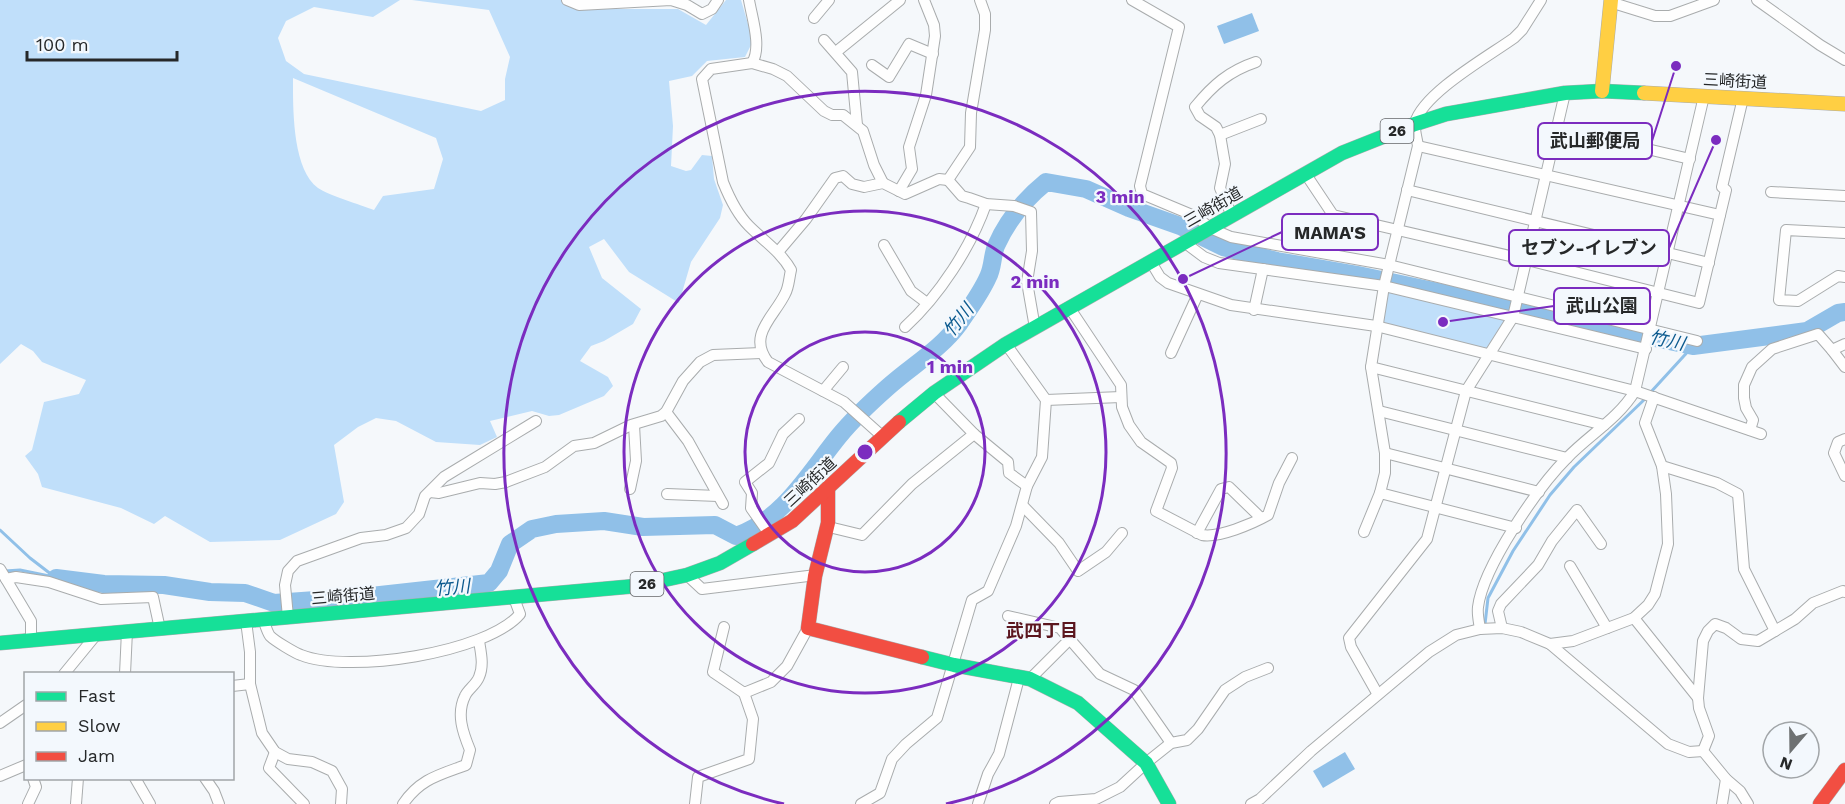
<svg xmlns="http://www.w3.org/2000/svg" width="1845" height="804" font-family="'Work Sans','Noto Sans JP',sans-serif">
	<rect width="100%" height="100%" fill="#f5f8fb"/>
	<g fill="#c0dffa" fill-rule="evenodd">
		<path d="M0,0H400L373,17L314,7L286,21L278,38L286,61L304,74L481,111L505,100V79L510,57L489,10L412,0H572L576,9H678L706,25L726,0H741L753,41L745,57L707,61L692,76L669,81L673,126L671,166L686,171L691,170L702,155L712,156L714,179L723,205L720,218L691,262L679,303L629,272L604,239L589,247L602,278L641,309L633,324L604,341L591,346L580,361L608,377L613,386L604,396L559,415L549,416L532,411L490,421L497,437L480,445L436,442L396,421L376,418L358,427L334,445L344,502L336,514L280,540L210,542L165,516L154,524L121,508L42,487L38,474L25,456L32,450L44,402L79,394L86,380L42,362L33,351L21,344L0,364ZM293,78L436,138L443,159L434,189L383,196L374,210C361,205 328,195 318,188C292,169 293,107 293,78Z"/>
		<path d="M1384,286L1513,317L1489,355L1376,326Z"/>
	</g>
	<g fill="#90c0e8">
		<path d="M1252,13L1259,31L1224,44L1217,26Z"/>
		<path d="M1345,752L1355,769L1323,788L1313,771Z"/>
	</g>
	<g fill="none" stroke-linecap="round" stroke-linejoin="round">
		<g stroke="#90c0e8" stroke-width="3">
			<path d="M1650,393L1693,346"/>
			<path d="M0,530L30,558L56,578"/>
			<path d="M5,571L20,570L54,577"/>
			<path d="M1485,624L1488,598L1513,551L1550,495L1574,467L1646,398"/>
		</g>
		<path stroke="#90c0e8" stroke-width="18" d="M56,578L104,584L164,585L210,592L245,593L274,603L371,596L489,583L499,571L510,544L532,529L556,524L604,521L643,527L715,525L736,536C784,519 808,474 839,436C853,419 871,402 888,387C911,366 940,350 959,324C969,309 981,293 988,277C993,268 992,256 996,246C1007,221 1025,199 1046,182L1086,189L1129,208L1180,226L1223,247L1277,261L1358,275L1693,346L1807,331L1838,313L1845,312"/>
		<g stroke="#a9acad" stroke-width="12">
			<g id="street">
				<path d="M567,0L579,5L671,0L687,5L702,14L712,9L718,0"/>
				<path d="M749,0C752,18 762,47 752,63"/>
				<path d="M980,0L985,14V30L971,113L970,147L948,180L962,196L969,198L986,204L1014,206L1031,212L1032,251L1027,282L1035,328"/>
				<path d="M1132,0L1179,27L1140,186L1142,194L1197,217L1210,228L1231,237L1389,265L1697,341"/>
				<path d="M1757,0L1820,45L1845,60"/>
				<path d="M1610,2L1655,16H1670L1714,0"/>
				<path d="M814,18L829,0"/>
				<path d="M824,40L852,72L857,125"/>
				<path d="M836,52L900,0"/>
				<path d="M872,65L889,77L909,44L933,54"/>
				<path d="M1557,128L1690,159"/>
				<path d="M1220,135L1261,119"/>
				<path d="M1418,146L1720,215"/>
				<path d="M1305,173L1333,215L1527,260L1699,303L1726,190L1722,187L1743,98"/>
				<path d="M1407,190L1709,263"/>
				<path d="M899,191L912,169L909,147L926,95L935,36L934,25L924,0"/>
				<path d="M1771,192L1845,196"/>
				<path d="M1232,216L1220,188L1225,164L1220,135L1216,127L1200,116L1195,107C1213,85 1229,71 1256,62"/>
				<path d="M1845,233L1786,230L1779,300L1798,301L1838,276L1845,277"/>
				<path d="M1184,242L1204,257L1219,263L1384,286L1646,349"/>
				<path d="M884,245L911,291L927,303"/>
				<path d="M778,252L806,219L835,178L843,176L852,184L864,187L883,183L905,194L939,179L948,180"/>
				<path d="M1151,262L1160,277L1168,283L1231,305L1376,326L1635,391L1761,434"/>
				<path d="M1069,307L1121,385L1122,407L1129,425L1141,442L1171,463L1172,468L1156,511L1202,535C1219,538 1252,524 1268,515L1279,483L1292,458"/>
				<path d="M1254,310L1263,269"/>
				<path d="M905,327C939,296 971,247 986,204"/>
				<path d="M1845,344L1832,350L1845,367"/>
				<path d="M1171,353L1198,294"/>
				<path d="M1371,367L1604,425"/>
				<path d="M823,391L843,367"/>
				<path d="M934,393L974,434"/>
				<path d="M1654,397L1645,423L1662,466L1717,483L1738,494L1744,569L1775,631"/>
				<path d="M1046,400L1121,397"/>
				<path d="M1379,411L1567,458"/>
				<path d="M666,412L688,441L723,504"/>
				<path d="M1750,430L1753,420L1746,408L1744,398V385L1752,367L1772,349L1818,334L1832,350"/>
				<path d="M882,436L844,402L768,362C747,335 774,317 785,294C789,287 789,278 791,270C781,252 764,241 749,226C738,215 729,197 723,182L702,79L711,69L752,63L773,69L787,76L824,111L832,115H843L863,131L874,165L883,183"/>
				<path d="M1845,439L1838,442L1834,453L1845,476"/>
				<path d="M1385,453L1539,492"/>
				<path d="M630,489L636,461L634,425"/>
				<path d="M430,492L439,493L480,483L495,484L506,482L545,467L574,446L594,443L631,425L661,416L666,412L683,381L700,362L713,355L761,353"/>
				<path d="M1380,493L1385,473V453L1371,367L1384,286L1418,146C1417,139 1414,129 1415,123C1423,93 1489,56 1514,38L1522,30L1541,0"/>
				<path d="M667,494L718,496"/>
				<path d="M1023,506L1059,543L1078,571L1106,552L1122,533"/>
				<path d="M829,527L862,535L912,484L974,434L1008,462L1009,473L1027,486"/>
				<path d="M1364,532L1380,493L1516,528"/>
				<path d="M1197,533L1221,489L1229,487L1261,518"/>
				<path d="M770,535L751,508L752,493L745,482L769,463L783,434L799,419"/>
				<path d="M1570,566L1607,628"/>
				<path d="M0,569L31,621V639"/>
				<path d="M687,575L702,589L816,575"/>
				<path d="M6,579L16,577L49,582L101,599L153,597L160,629"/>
				<path d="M1008,616L1060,628L1100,674L1134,690L1171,743"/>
				<path d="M288,617L285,585L288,571L297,561L361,538L386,535L406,528L419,514L425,496L444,477L536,421"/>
				<path d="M1634,618L1698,698"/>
				<path d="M263,619C265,624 267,632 270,636C275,641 295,653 301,655C348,674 487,653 520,614L514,598"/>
				<path d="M246,621L250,652V684L262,733L275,752L288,759L312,762L332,771L342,789L341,804"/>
				<path d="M724,627L713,672L744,693L771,682L787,666L808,628"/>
				<path d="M1502,628L1498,611L1501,604L1538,565L1552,541L1577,510L1601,544"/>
				<path d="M1480,629C1479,622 1477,614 1478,607C1483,567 1538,487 1567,458C1589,435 1618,419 1635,391L1704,96"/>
				<path d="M1550,644L1573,641L1634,618L1648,605L1655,594L1668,544L1666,494L1662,466"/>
				<path d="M64,674L96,635"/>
				<path d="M125,674L127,631"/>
				<path d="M1030,679L1070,639"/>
				<path d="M232,686L250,684"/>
				<path d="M1377,693L1351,647L1349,638L1427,539L1466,391L1513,317L1565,93"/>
				<path d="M0,723L26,705"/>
				<path d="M275,752L269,768L304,804"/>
				<path d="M0,776L26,765"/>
				<path d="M135,778L150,804"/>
				<path d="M205,778L214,791L219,804"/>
				<path d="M28,804L36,787L33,778"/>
				<path d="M76,804L78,778"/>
				<path d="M403,804C420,779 439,775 466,765L470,750C463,733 456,714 465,696C468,689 476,685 479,677C484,666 481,653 479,641"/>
				<path d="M695,804L698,777L749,759L753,719L744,693"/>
				<path d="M861,804L880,793L892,759L906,744L937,718L972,600L988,591L1016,526L1027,486L1042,457L1046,400L1006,344"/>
				<path d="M978,804L988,774L999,754L1019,678"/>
				<path d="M1055,804L1059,802L1096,799L1120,787L1146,763L1171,743L1187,740L1198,729L1225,690L1245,677L1268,668"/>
				<path d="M1251,804L1260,799L1311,751L1429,652L1456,635L1480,629L1502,628L1521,632L1550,644L1668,744L1689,752L1703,751"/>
				<path d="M1722,804L1726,779"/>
				<path d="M1748,804L1740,791L1726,779L1703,751L1709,736L1699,708L1698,698L1703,641L1708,631L1715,624L1726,628L1741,639L1758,641L1795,619L1813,603L1843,591L1845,592"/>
			</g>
		</g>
		<g stroke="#a9acad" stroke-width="15">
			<g id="fast">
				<path d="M899,422L934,393L1006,344L1342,153L1415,124L1446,114L1565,93L1602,91L1644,93"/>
				<path d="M0,643L636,586L687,575L720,563L753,544"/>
				<path d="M922,657L954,665L1030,679L1078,703L1146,763L1169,804"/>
			</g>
		</g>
		<g stroke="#a9acad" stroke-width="15">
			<g id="slow">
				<path d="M1602,91L1611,0"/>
				<path d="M1644,93L1845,104"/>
			</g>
		</g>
		<g stroke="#a9acad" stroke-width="15">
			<g id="jam">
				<path d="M828,488V523L815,576L808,628L922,657"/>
				<path d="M753,544L792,521L899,422"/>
				<path d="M1820,804L1845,770"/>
			</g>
		</g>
		<use href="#street" stroke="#fefefe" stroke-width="10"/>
		<use href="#fast" stroke="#16e098" stroke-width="14"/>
		<use href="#slow" stroke="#ffcf43" stroke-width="14"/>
		<use href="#jam" stroke="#f24e42" stroke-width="14"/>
	</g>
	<g fill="none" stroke="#7b2cbf" stroke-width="3">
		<circle cx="865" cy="452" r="120"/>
		<circle cx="865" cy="452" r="241"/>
		<path d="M784 804A361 361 0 1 1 946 804"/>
	</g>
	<g text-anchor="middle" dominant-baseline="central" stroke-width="4.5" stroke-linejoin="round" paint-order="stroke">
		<g fill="#f3f8fd" stroke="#646669" stroke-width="1.5">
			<rect x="1380.5" y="119" width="33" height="24" rx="4.5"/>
			<rect x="630.5" y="572" width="33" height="24" rx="4.5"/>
		</g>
		<g font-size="15" font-weight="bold" fill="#262829">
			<text x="1397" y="131">26</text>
			<text x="647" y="584">26</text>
		</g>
		<g font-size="16" fill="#262829" stroke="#f3f8fd">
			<text transform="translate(1735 81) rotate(3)">三崎街道</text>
			<text transform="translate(1213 207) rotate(-30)">三崎街道</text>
			<text transform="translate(810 482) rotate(-43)">三崎街道</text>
			<text transform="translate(343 596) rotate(-5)">三崎街道</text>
		</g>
		<g font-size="18" font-style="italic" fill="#0c5a8e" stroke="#f3f8fd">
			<text transform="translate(958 320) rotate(-51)">竹川</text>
			<text transform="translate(1667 340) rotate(12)">竹川</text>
			<text transform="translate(452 587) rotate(-5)">竹川</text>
		</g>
		<g font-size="18" font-weight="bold" fill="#5b161f" stroke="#f3f8fd">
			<text x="1042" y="630">武四丁目</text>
		</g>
	</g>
	<circle cx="865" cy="452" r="9" fill="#7b2cbf" stroke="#f3f8fd" stroke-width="3"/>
	<g font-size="18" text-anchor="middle" font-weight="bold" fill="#7b2cbf" stroke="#f3f8fd" stroke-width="4.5" stroke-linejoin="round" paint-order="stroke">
		<text x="1120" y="203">3 min</text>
		<text x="1035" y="288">2 min</text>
		<text x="950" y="373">1 min</text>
	</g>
	<path fill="none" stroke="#7b2cbf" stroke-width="2" d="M1676 66L1652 141M1183 279L1282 232M1716 140L1669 248M1443 322L1554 306"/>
	<g fill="#7b2cbf" stroke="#f3f8fd" stroke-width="2">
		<circle cx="1676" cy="66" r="6"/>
		<circle cx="1183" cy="279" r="6"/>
		<circle cx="1716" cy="140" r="6"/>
		<circle cx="1443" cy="322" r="6"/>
	</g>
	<g fill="#f3f8fd" stroke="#7b2cbf" stroke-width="2">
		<rect x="1538" y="123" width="114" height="36" rx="6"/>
		<rect x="1282" y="214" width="96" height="36" rx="6"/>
		<rect x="1509" y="230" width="160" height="36" rx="6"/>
		<rect x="1554" y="288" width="96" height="36" rx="6"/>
	</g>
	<g font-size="18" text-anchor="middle" font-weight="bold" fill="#262829">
		<text x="1595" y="147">武山郵便局</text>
		<text x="1330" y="239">MAMA'S</text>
		<text x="1589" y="254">セブン-イレブン</text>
		<text x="1602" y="312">武山公園</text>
	</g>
	<rect x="24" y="672" width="210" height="108" fill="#f3f8fd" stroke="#a1a5a8" stroke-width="1.5"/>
	<rect x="36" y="692" width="30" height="9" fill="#16e098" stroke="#a1a5a8" stroke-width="1.5"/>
	<text x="78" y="702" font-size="18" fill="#262829">Fast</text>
	<rect x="36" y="722" width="30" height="9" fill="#ffcf43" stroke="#a1a5a8" stroke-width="1.5"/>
	<text x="78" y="732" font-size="18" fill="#262829">Slow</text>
	<rect x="36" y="752" width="30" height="9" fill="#f24e42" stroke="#a1a5a8" stroke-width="1.5"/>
	<text x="78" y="762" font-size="18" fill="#262829">Jam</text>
	<g transform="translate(1791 750) rotate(200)"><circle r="28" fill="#f3f8fd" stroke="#a1a5a8" stroke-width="1.5"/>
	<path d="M0-4.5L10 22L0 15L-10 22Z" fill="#6e7172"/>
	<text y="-9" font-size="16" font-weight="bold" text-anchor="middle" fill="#262829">N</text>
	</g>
	<path d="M27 51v9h150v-9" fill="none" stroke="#262829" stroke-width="3"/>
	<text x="36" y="51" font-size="18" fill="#262829" stroke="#f3f8fd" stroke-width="4.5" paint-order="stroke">100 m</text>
</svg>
